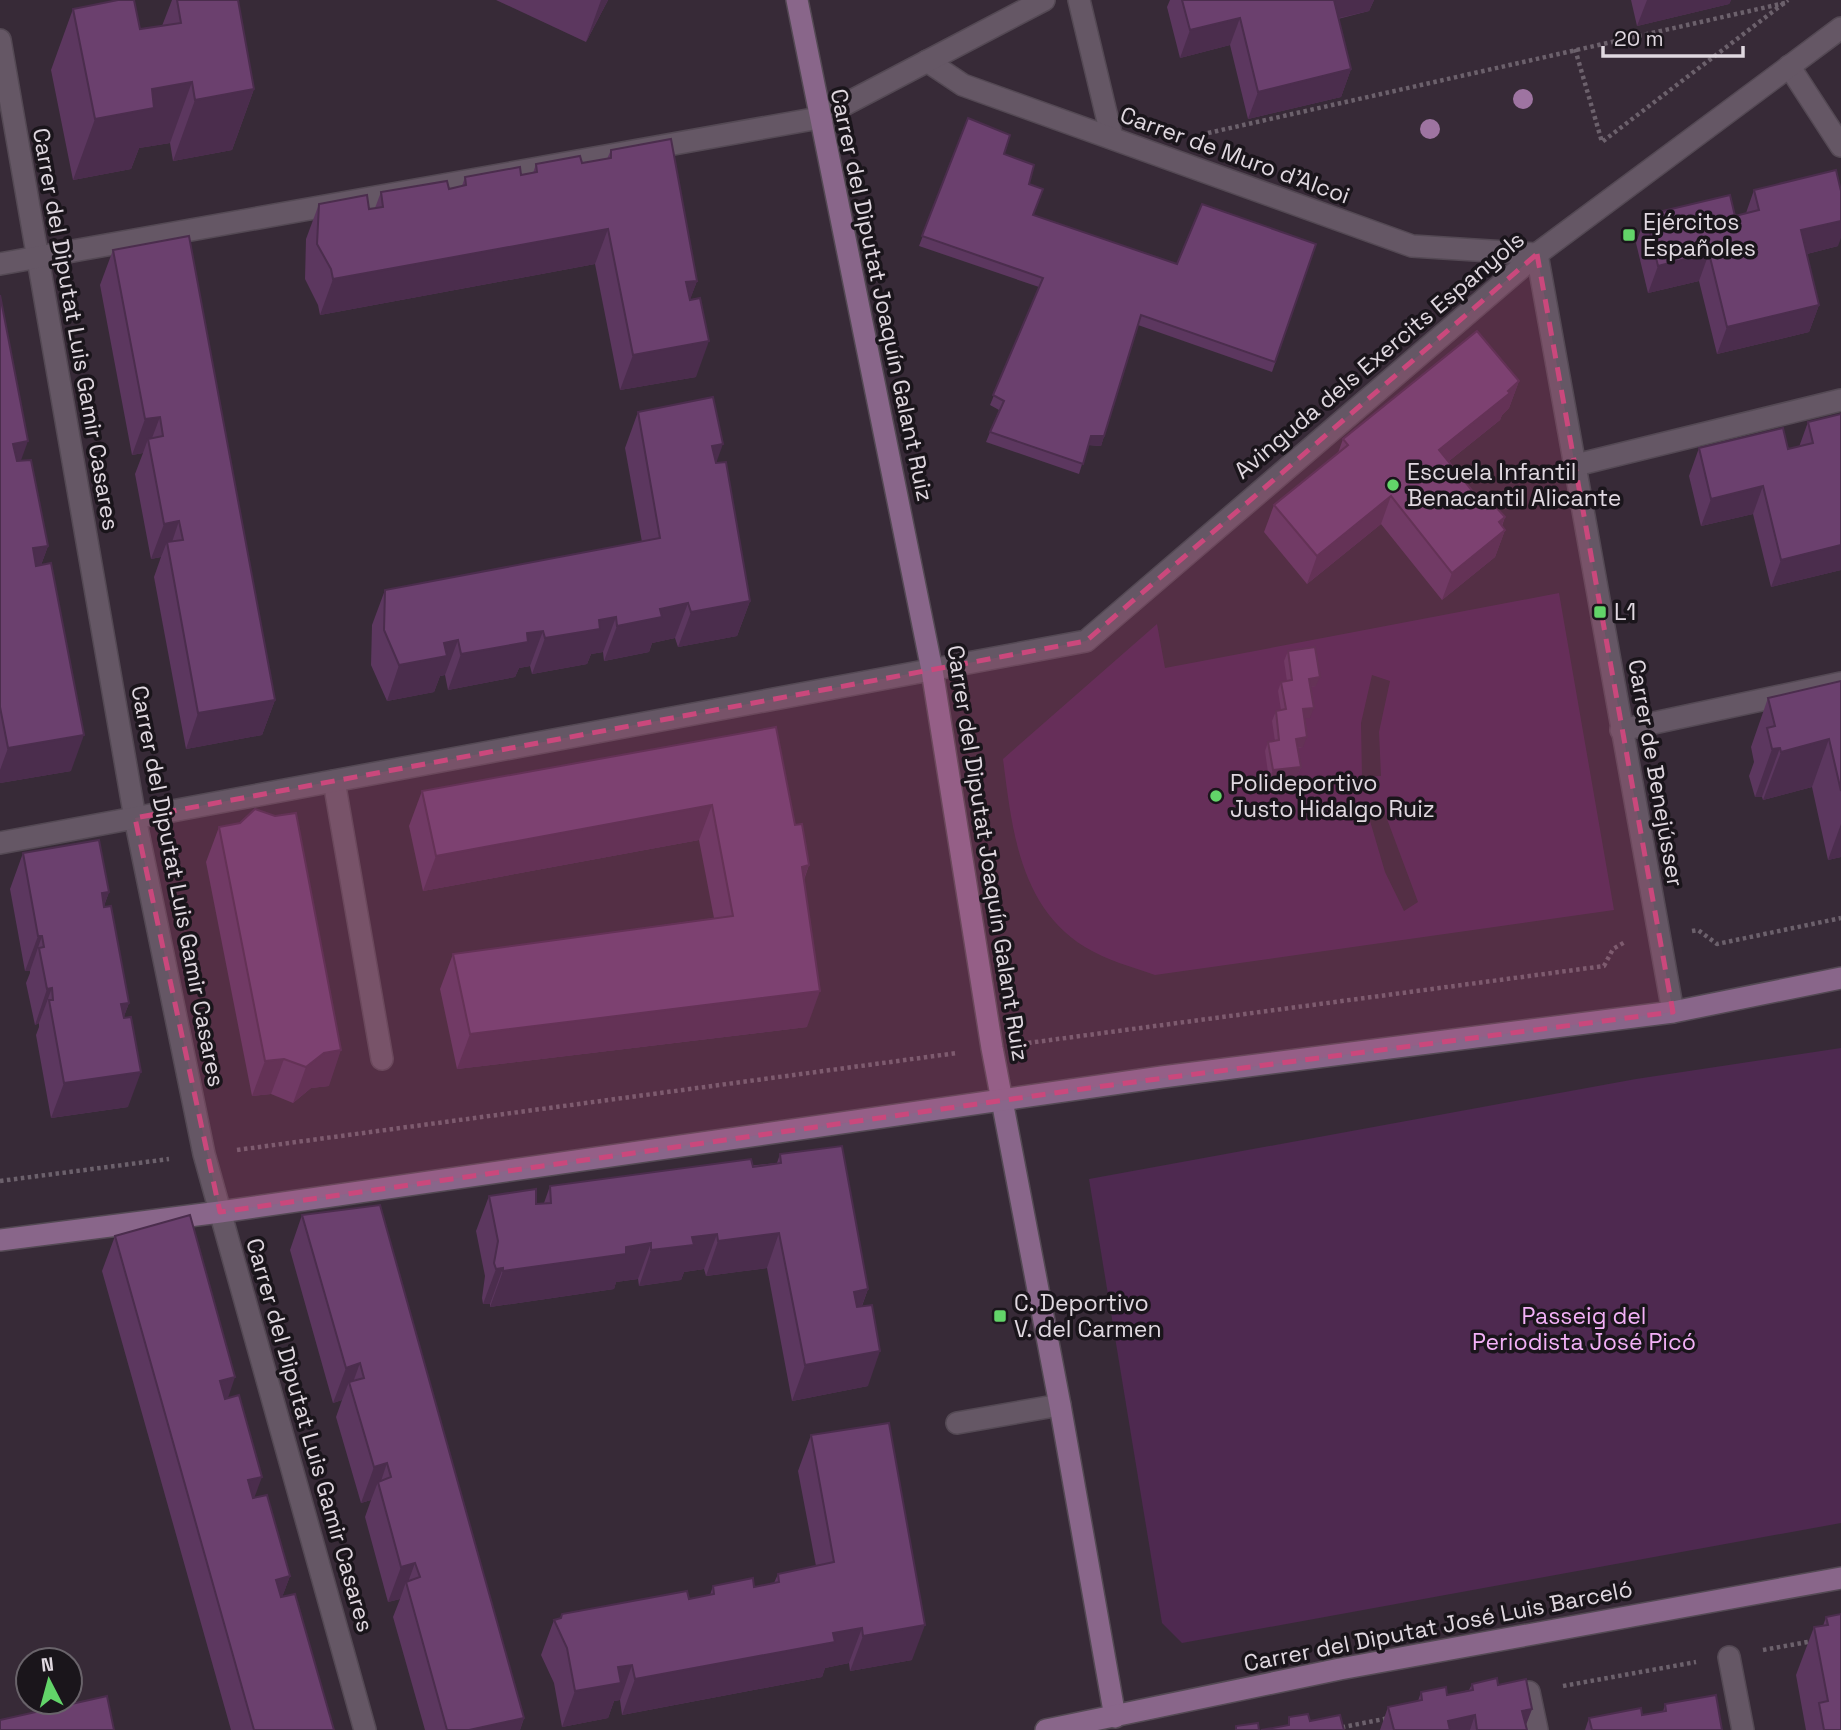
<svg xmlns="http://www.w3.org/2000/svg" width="1841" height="1730" font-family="'Space Grotesk',sans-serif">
	<rect width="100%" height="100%" fill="#372a37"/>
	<g fill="#4e2950" fill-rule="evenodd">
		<path d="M1559,593L1614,910L1155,975C1132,967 1106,960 1085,947C1019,906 1012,828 1003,759L1157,624L1165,668ZM1372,675L1390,681L1379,732L1381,776L1362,777L1361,723ZM1384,811L1418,902L1404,911L1385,872L1368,814Z"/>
		<path d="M1841,1048V1523L1182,1643L1162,1623L1089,1179L1636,1079Z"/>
	</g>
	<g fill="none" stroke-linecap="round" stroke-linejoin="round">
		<g stroke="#544954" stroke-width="24">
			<g id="lane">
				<path d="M334,781L382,1059"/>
				<path d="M957,1423L1060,1405"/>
			</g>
		</g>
		<g stroke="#544954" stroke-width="24">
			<g id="street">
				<path d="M1079,0L1112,138"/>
				<path d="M0,40L135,818L204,1154L365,1730"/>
				<path d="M927,61L963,85L1412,246L1537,254L1673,1012"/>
				<path d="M1789,66L1841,146"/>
				<path d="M0,264L819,118L1044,0"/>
				<path d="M1576,465L1841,400"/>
				<path d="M1621,730L1841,683"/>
				<path d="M0,843L1086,641L1537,254L1841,28"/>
				<path d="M1729,1657L1743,1730"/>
				<path d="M1529,1692L1537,1730"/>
			</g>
		</g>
		<g stroke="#544954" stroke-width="24">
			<g id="secondary">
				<path d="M797,0L932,670L992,1048L1060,1405L1115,1717"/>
				<path d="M0,1240L220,1212L1162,1077L1673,1012L1841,978"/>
				<path d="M1046,1730L1340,1669L1841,1578"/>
			</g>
		</g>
		<g stroke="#6c616c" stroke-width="4.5" stroke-dasharray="3.5 3.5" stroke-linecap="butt">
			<path d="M1575,49L1602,142L1788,0"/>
			<path d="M1208,133L1785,3"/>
			<path d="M1692,931L1698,930L1717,944L1841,918"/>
			<path d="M1028,1043L1604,966L1613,949L1625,942"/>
			<path d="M237,1150L957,1053"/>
			<path d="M0,1181L169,1159"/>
			<path d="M1763,1650L1813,1641"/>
			<path d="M1563,1686L1696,1662"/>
			<path d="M1328,1730L1389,1718"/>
		</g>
		<use href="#lane" stroke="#655765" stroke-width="21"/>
		<use href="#street" stroke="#655765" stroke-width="21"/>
		<use href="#secondary" stroke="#89668a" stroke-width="21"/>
	</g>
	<g fill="#9e74a1">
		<circle cx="1523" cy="99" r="10"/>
		<circle cx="1430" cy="129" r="10"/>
	</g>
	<g fill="#5c375f">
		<path d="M172,0H238L254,89L232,150L173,161L170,143L139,148L131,169L73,180L51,70L73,9L140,29L162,26Z"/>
		<path d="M496,0H608L586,42Z"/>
		<path d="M1170,0H1374L1369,11L1338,19L1351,69L1341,97L1248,119L1230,45L1180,58L1167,7Z"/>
		<path d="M1631,0H1731L1729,4L1637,26Z"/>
		<path d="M968,118L1004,154L1029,184L1033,215L1177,264L1316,244L1272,372L1138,325L1101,446L1088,445L1079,474L986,442L999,410L990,405L1039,287L919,246Z"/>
		<path d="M611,150L697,281L690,299L696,377L620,390L595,264L320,315L318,305L305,279L306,239L319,204L369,209L375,208L381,192L449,189L462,186L465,177L521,175L533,173L536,164L582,163L607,159Z"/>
		<path d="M1754,190L1838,246L1807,254L1819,305L1809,332L1717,354L1699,281L1648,293L1636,243L1646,215L1735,216L1746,213Z"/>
		<path d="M113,250L275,700L262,735L186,749L154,577L161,557L151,559L135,474L143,453L132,455L100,285Z"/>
		<path d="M0,295L20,461L48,546L41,565L71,771L0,783Z"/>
		<path d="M1519,381L1509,408L1502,415L1500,420L1449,461L1487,509L1505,517L1502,526L1505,530L1495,557L1442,600L1381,524L1307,584L1264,532L1274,505L1338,453L1343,439Z"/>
		<path d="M638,412L716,463L750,601L737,636L678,647L675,638L652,643L649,652L604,661L603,652L591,654L587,664L532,674L530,666L519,668L515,677L448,690L445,675L440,676L434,692L387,701L371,665L372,625L385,590L642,542L625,448Z"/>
		<path d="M1841,414V570L1771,587L1753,514L1701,526L1689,476L1699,448L1788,449L1799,447L1808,422Z"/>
		<path d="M1288,651L1316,686L1311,687L1310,718H1304L1303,747L1298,748L1301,767L1297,776L1269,780L1265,751L1268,742L1275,741L1272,721L1276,711L1281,710L1278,691L1281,682L1287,681L1284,661Z"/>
		<path d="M1841,681V857L1828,860L1812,787L1763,800L1762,797H1755L1749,776L1754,762L1751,747L1768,698Z"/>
		<path d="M776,727L795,825L809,865L804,880L807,1027L457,1069L440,989L453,954L714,918L699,840L423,891L409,826L422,791Z"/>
		<path d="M219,827L329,1086L311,1088L293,1103L271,1094L252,1096L206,862Z"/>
		<path d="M23,853L109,892L104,906L129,1003L124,1016L128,1107L51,1118L36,1035L39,1027V1023L35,1025L26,983L30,973V971H25L10,889Z"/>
		<path d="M780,1154L868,1289L862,1306L868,1386L792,1401L767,1268L706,1276L704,1269L684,1272L681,1280L639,1286L638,1279L616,1282L614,1289L490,1307V1304H483L482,1298L485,1276L476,1231L489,1196L536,1204L544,1203L550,1186L777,1163Z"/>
		<path d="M302,1215L524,1718L520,1730H425L393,1617L400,1599L388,1602L365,1517L371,1500L361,1503L336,1417L342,1400L333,1403L290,1250Z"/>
		<path d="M115,1236L228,1398L254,1498L290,1576L282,1597L334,1730H231L102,1271Z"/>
		<path d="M811,1435L912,1660L850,1671L849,1663L825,1668L822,1677L622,1715L620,1700L614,1701L608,1718L562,1727L554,1683L541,1655L554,1620L560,1618L562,1614L689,1599L710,1595L713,1586L754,1587L774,1583L778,1574L816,1566L798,1471Z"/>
		<path d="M1826,1617L1841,1730H1806L1796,1675L1814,1627L1823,1626Z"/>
		<path d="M1472,1684L1498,1685L1532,1709L1526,1724L1527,1730H1380L1388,1707L1418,1701L1421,1692L1447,1695L1469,1690Z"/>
		<path d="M1665,1704L1722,1730H1585L1589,1718L1642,1715L1663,1712Z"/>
	</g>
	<g fill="#4b2d4d">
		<path d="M601,0H608L586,42Z"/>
		<path d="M1331,0H1374L1369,11L1322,22Z"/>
		<path d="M1647,0H1731L1729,4L1637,26Z"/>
		<path d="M1240,18L1230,45L1180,58L1190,30Z"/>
		<path d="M1351,69L1341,97L1248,119L1258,92Z"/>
		<path d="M192,82L170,143L139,148L131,169L73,180L95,119L152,89Z"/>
		<path d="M254,89L232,150L173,161L195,100Z"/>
		<path d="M1841,221V238L1838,246L1791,258L1801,230Z"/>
		<path d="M608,229L595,264L320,315L333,279Z"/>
		<path d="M1709,253L1699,281L1648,293L1658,266Z"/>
		<path d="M697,281L684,316L686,282Z"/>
		<path d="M1819,305L1809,332L1717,354L1727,327Z"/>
		<path d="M709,341L696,377L620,390L633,355Z"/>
		<path d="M1519,381L1509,408L1502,415L1500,420L1429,477L1439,450Z"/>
		<path d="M160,417L149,446L148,439L143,453L132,455L145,419Z"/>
		<path d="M1091,436H1104L1101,446L1088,445Z"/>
		<path d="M28,441L15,477L13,444Z"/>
		<path d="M723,444L710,480L712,446Z"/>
		<path d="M1763,486L1753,514L1701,526L1711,499Z"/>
		<path d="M1391,496L1381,524L1307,584L1317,556Z"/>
		<path d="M1505,517L1498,535L1505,530L1495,557L1442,600L1452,573L1499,522Z"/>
		<path d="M179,521L169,551L167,542L161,557L151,559L164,524Z"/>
		<path d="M1841,545V570L1771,587L1781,560Z"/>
		<path d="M48,546L35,581L33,548Z"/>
		<path d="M750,601L737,636L678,647L691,612Z"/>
		<path d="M688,603L675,638L652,643L649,652L604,661L617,626L660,609Z"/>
		<path d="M616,617L603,652L591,654L587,664L532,674L545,638L599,620Z"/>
		<path d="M543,631L530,666L519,668L515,677L448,690L461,654L527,633Z"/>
		<path d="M458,640L445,675L440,676L434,692L387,701L399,665L444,643Z"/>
		<path d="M1320,677L1316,686L1306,688L1309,679Z"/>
		<path d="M275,700L262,735L186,749L198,713Z"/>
		<path d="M1314,708L1310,718L1300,719L1303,709Z"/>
		<path d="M84,735L71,771L0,783V770L8,748Z"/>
		<path d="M1307,737L1303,747L1293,748L1296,739Z"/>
		<path d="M1829,739L1812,787L1763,800L1781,752Z"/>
		<path d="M1780,748L1762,797H1755L1772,749Z"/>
		<path d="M1301,767L1297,776L1269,780L1273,770Z"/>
		<path d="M712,805L699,840L423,891L436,856Z"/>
		<path d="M1841,824V857L1828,860Z"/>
		<path d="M809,865L796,900L802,867Z"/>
		<path d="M109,892L96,927L102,893Z"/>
		<path d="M38,936H42L30,971H25Z"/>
		<path d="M52,988L39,1023L35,1025L47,989Z"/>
		<path d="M820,991L807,1027L457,1069L470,1034Z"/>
		<path d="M129,1003L116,1038L121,1004Z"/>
		<path d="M341,1050L329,1086L311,1088L293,1103L306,1067L324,1053Z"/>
		<path d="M284,1059L271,1094L252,1096L265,1061Z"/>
		<path d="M141,1072L128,1107L51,1118L64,1083Z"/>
		<path d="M779,1233L767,1268L706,1276L718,1241Z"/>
		<path d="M717,1234L704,1269L684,1272L681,1280L639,1286L651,1250L692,1237Z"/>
		<path d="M651,1243L638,1279L616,1282L614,1289L490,1307L503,1271L626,1247Z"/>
		<path d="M503,1268L490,1304H483L496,1269Z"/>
		<path d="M868,1289L855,1324L854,1292Z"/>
		<path d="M880,1351L868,1386L792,1401L805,1365Z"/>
		<path d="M360,1363L351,1388L349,1382L342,1400L333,1403L346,1368Z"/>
		<path d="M235,1377L223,1413L220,1381Z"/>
		<path d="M387,1463L379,1487L378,1482L371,1500L361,1503L374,1467Z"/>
		<path d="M262,1477L249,1512L248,1480Z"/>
		<path d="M415,1563L407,1585L406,1582L400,1599L388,1602L401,1567Z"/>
		<path d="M290,1576L277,1611L276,1580Z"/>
		<path d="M925,1625L912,1660L850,1671L863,1636Z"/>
		<path d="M862,1628L849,1663L825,1668L822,1677L622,1715L635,1679L833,1633Z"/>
		<path d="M632,1665L620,1700L614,1701L608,1718L562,1727L575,1691L618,1667Z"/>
		<path d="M1532,1709L1524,1730L1522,1711Z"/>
		<path d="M1475,1715L1470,1730H1445L1448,1721Z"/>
		<path d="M524,1718L520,1730H469Z"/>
	</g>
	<g fill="#6b406e" stroke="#4b2d4d" stroke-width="2">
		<path d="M118,0H134L140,29L181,23L177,0H238L254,89L195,100L192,82L152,89L154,108L95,119L73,9Z"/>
		<path d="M1182,0H1334L1351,69L1258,92L1240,18L1190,30Z"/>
		<path d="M968,118L1010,135L1004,154L1034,165L1029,184L1043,189L1033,215L1177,264L1202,204L1316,244L1275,362L1141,315L1104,436H1091L1083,464L990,432L1004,401L993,395L1043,278L922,236Z"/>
		<path d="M671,139L697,281L686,282L690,300L700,298L709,341L633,355L608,229L333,279L331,269L317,244L319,204L367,195L369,209L383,207L381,192L447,181L449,189L466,185L465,177L520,167L521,175L537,172L536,164L580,156L582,163L611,158V150Z"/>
		<path d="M1836,170L1841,191V221L1801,230L1819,305L1727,327L1709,253L1658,266L1646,215L1730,195L1735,216L1759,210L1754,190Z"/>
		<path d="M189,236L275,700L198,713L167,542L183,540L179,521L164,524L148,439L163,436L160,417L145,419L113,250Z"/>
		<path d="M0,295L28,441L13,444L17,461L31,460L48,546L33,548L36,566L51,563L84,735L8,748L0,707Z"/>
		<path d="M1477,331L1519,381L1508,391L1510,393L1439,450L1487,509L1494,505L1505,517L1499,522L1505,530L1452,573L1391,496L1317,556L1274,505L1348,445L1343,439Z"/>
		<path d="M713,397L723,444L712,446L716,463L726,462L750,601L691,612L688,603L660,609L662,617L617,626L616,617L599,620L600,629L545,638L543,631L527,633L528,642L461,654L458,640L444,643L447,656L399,665L384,630L385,590L660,538L638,412Z"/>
		<path d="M1841,414V545L1781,560L1763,486L1711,499L1699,448L1783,428L1788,449L1813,443L1808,422Z"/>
		<path d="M1315,647L1320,677L1309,679L1314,708L1303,709L1307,737L1296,739L1301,767L1273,770L1268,742L1279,740L1276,711L1286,709L1281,682L1292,680L1288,651Z"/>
		<path d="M1841,681V791L1829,739L1781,752L1780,748L1772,749L1767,728L1775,726L1768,698Z"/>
		<path d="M776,727L795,825L802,824L809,865L802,867L820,991L470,1034L453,954L733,916L712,805L436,856L422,791Z"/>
		<path d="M255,809L275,816L296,813L341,1050L324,1053L306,1067L284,1059L265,1061L219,827L240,823Z"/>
		<path d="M99,840L109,892L102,893L104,907L111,906L129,1003L121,1004L124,1018L131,1017L141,1072L64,1083L49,1000H53L52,988L47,989L39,948L44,947L42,936H38L23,853Z"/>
		<path d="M842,1146L868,1289L854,1292L857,1307L872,1305L880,1351L805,1365L779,1233L718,1241L717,1234L692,1237L694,1245L651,1250V1243L626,1247V1254L503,1271V1268L496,1269L494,1263L498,1241L489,1196L536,1189V1204L551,1203L550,1186L751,1159L753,1167L781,1163L780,1154Z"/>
		<path d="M380,1205L524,1718L469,1730H447L406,1582L420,1577L415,1563L401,1567L378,1482L391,1477L387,1463L374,1467L349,1382L364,1378L360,1363L346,1368L302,1215Z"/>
		<path d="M190,1215L235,1377L220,1381L225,1399L239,1395L262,1477L248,1480L253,1498L267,1495L290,1576L276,1580L281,1597L295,1594L334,1730H254L115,1236Z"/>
		<path d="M889,1423L925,1625L863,1636L862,1628L833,1633L835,1642L635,1679L632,1665L618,1667L621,1683L575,1691L567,1648L554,1620L561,1618L562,1614L687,1591L689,1599L714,1594L713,1586L753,1578L754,1587L779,1582L778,1574L834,1562L811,1435Z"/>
		<path d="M1841,1614V1730H1824L1819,1703L1828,1701L1814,1627L1828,1625L1826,1617Z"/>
		<path d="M1497,1678L1498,1685L1526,1679L1532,1709L1522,1711L1527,1730H1477L1475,1715L1448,1721L1450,1730H1394L1388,1707L1422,1700L1421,1692L1446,1687L1447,1695L1473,1690L1472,1684Z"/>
		<path d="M1716,1695L1722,1730H1592L1589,1718L1641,1708L1642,1715L1666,1711L1665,1704Z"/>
		<path d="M107,1696L114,1730H0V1720Z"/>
		<path d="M1308,1714L1310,1721L1340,1715L1344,1730H1261L1289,1725V1717Z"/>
		<path d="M1258,1723L1259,1730H1236V1726Z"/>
	</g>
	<path fill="#ca487c" fill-opacity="0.2" stroke="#ca487c" stroke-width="5" stroke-dasharray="14 9" stroke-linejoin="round" d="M1537,254L1673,1012L1096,1087L220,1212L135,818L1086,641Z"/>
	<g fill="#62d469" stroke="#1a151b" stroke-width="2.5">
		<rect x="1622" y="228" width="14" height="14" rx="3.5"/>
		<circle cx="1393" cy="485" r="7"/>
		<rect x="1593" y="605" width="14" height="14" rx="3.5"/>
		<circle cx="1216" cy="796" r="7"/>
		<rect x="993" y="1309" width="14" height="14" rx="3.5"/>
	</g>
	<g text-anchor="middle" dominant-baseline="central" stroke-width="7" stroke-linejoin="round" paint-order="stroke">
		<g font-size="23" fill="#e0d8e0" stroke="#1a151b">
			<text transform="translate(1235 155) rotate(20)">Carrer de Muro d'Alcoi</text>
			<text transform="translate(882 295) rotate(78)">Carrer del Diputat Joaquín Galant Ruiz</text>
			<text transform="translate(76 329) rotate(80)">Carrer del Diputat Luis Gamir Casares</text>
			<text transform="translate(1379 355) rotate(-40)">Avinguda dels Exercits Espanyols</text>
			<text transform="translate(1656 773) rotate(80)">Carrer de Benejússer</text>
			<text transform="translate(988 853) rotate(81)">Carrer del Diputat Joaquín Galant Ruiz</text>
			<text transform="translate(178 886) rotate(79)">Carrer del Diputat Luis Gamir Casares</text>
			<text transform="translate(310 1435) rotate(74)">Carrer del Diputat Luis Gamir Casares</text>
			<text transform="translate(1438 1626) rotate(-11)">Carrer del Diputat José Luis Barceló</text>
		</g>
		<g font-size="23" fill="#e0d8e0" stroke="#1a151b" text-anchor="start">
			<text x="1643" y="222">Ejércitos<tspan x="1643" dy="26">Españoles</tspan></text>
			<text x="1407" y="472">Escuela Infantil<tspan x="1407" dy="26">Benacantil Alicante</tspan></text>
			<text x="1614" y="612">L1</text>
			<text x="1230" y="783">Polideportivo<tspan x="1230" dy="26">Justo Hidalgo Ruiz</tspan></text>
			<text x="1014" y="1303">C. Deportivo<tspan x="1014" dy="26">V. del Carmen</tspan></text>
		</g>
		<g font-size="23" fill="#f3b1f7" stroke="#1a151b">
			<text x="1584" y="1316">Passeig del<tspan x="1584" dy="26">Periodista José Picó</tspan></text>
		</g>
	</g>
	<g transform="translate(49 1681) rotate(354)"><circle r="33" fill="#1a151b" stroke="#69636a" stroke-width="2"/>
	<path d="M0-5L12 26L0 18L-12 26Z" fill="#62d469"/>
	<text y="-10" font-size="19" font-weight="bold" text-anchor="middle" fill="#e0d8e0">N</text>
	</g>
	<path d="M1603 46v10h140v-10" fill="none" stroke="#e0d8e0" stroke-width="3.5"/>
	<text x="1614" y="46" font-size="21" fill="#e0d8e0" stroke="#1a151b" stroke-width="5" paint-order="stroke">20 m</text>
</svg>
